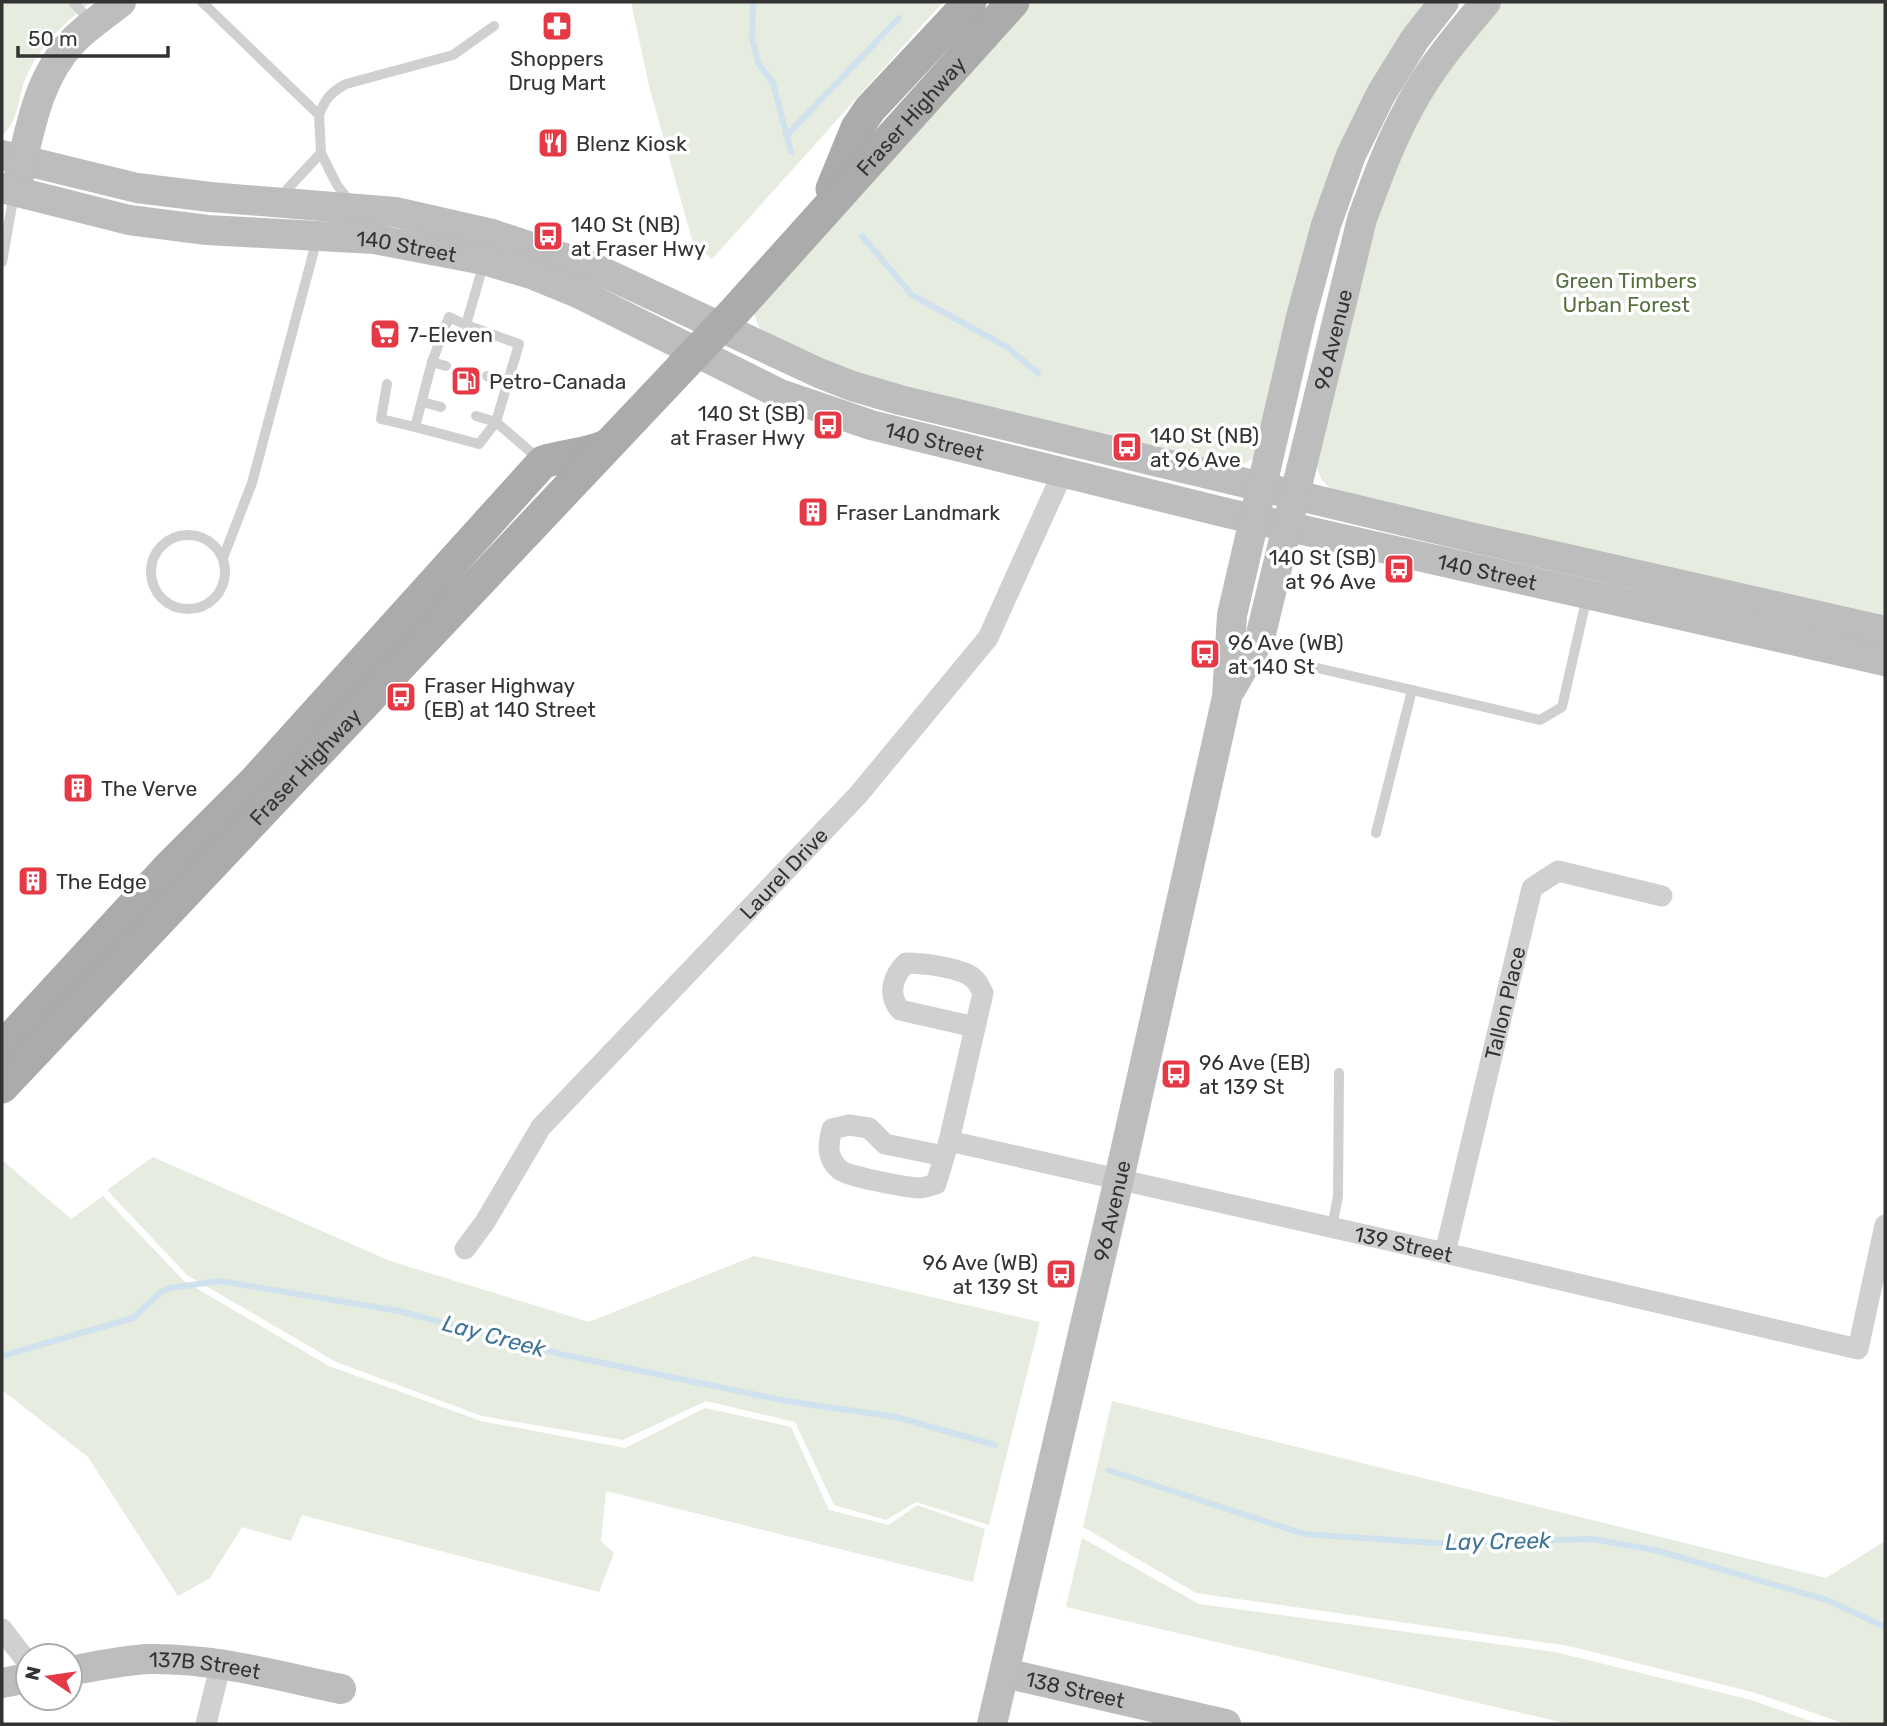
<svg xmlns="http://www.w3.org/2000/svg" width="1887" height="1726" font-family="Rubik,sans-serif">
	<rect width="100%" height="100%" fill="#fff"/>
	<g fill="#e6ecdf">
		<path d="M2,2H86L89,4C63,23 41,45 27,75C18,93 19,123 2,135Z"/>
		<path d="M631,2H943L712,259L693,243L649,86Z"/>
		<path d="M1027,2H1428L1420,12L1253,458L1242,465L1235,467L913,390L837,367L760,329L754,315L755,304Z"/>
		<path d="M1503,2H1885V618L1338,492C1317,483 1314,466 1319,445L1380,210L1404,146L1441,82L1461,53Z"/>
		<path d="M153,1157L390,1261L589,1322L754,1256L1040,1322L989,1525L916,1502L886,1520L834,1505L795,1422L706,1401L623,1440L482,1416L336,1362L187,1275L107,1190Z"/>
		<path d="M2,1160L71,1219L103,1196L184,1281L329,1366L481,1421L625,1448L705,1408L791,1427L829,1510L889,1525L917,1505L985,1529L973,1582L606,1491L601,1541L614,1553L599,1592L302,1515L291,1541L242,1527L210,1578L178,1596L88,1457L2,1390Z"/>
		<path d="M1112,1401L1826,1578L1885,1541V1724H1846L1752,1692L1569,1646L1196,1593L1083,1527Z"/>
		<path d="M1082,1538L1199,1604L1555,1652L1751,1700L1819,1724H1569L1066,1607Z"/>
	</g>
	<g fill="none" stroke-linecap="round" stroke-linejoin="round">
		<g stroke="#cfe2ee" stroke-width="6">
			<path d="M753,2L752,38L758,63L773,83L791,152"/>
			<path d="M786,136L899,18"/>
			<path d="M862,236L912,295L1007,347L1038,373"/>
			<path d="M2,1356L133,1318L161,1292L170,1288L220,1281L399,1311L560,1354L786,1401L896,1417L995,1445"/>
			<path d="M1108,1470L1304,1534L1436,1543L1592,1539L1655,1550L1827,1600L1885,1627"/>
		</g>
		<g stroke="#d0d0d0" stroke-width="10">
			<path d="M73,2L92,23"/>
			<path d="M202,2L319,115L321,153L337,185L350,202"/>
			<path d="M319,115C325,99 331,92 346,84L453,55L494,26"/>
			<path d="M280,197L321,153"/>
			<path d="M2,262L14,194"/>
			<path d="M484,262L466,325L519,344L496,422L540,460"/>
			<path d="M466,325L449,317L432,362L415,427L479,444L496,422L476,416"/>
			<path d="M432,362L446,366"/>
			<path d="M487,376L509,381"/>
			<path d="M387,384L381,419L415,427"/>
			<path d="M422,402L441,407"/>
			<circle cx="188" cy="572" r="37"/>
			<path d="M223,558L252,483L317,239"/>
			<path d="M1296,663L1540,720L1562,707L1587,596"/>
			<path d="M1376,833L1412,690"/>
			<path d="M1332,1227L1338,1196L1339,1073"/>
		</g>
		<g stroke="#d0d0d0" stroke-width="21">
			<path id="s1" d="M949,1141L1445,1253L1858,1349L1885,1225"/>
			<path d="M944,1156L885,1144L869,1128L849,1125L832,1129C828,1145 826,1158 840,1170C846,1176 909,1188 920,1188C925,1188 931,1185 936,1184L949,1141L983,993C979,986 977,979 969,975C953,967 923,963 906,963C893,976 887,994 900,1010L975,1027"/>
			<path id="s2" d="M465,1249L485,1222L541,1127L858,795L988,638L1063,472"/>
			<path id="s3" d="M1445,1253L1532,888L1558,871L1662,896"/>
			<path d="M2,1629L28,1663"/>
			<path d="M206,1724L221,1663"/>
		</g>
		<g stroke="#bdbdbd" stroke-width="30">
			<path d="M2,155L137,188L210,197L395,212L492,234L592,267L819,373L852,386L900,400L1466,536L1885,631"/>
			<path d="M18,180C30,130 37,78 74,40C88,26 106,14 121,2"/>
			<path id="s4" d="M2,188L129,220L207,230L374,239L484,260L534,275L578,293L780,394L871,425L1227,513L1885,661"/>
			<path id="s5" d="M1231,689L1260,638L1362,219C1376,181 1390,142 1410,106C1430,68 1458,35 1486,2"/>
			<path id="s6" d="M70,1671C96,1666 123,1660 150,1659C215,1658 278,1676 341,1689"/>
			<path id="s7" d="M1005,1673L1226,1724"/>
			<path d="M2,1683L28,1678"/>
			<path id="s8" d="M992,1724L1119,1179L1227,697L1232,615L1301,317L1326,225L1351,155L1381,94L1415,39L1444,2"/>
		</g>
		<g stroke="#ababab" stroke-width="33">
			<path d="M832,189L857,128L870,109L970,2"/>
			<path d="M2,1048L170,866L254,782L543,462C565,455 588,455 608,445"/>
			<path id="s9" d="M2,1087L735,311L1013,2"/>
		</g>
	</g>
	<defs>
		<g id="pharmacy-square" transform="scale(1.575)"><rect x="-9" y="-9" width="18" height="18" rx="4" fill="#e63946" stroke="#fff"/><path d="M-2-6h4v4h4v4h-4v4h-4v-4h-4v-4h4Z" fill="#fff"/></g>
		<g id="restaurant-square" transform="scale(1.575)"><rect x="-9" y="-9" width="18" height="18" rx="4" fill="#e63946" stroke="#fff"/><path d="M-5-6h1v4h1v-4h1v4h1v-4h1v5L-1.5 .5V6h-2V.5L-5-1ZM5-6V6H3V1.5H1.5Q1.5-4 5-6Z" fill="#fff"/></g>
		<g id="bus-square" transform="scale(1.575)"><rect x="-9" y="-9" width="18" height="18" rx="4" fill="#e63946" stroke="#fff"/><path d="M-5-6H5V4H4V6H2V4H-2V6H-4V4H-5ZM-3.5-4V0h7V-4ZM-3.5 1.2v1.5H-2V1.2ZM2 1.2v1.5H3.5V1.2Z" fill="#fff"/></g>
		<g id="supermarket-square" transform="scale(1.575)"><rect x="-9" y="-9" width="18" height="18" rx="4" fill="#e63946" stroke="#fff"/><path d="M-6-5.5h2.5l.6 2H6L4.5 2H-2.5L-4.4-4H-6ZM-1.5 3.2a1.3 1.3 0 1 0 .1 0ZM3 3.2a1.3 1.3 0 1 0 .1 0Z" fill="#fff"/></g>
		<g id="fuel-square" transform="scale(1.575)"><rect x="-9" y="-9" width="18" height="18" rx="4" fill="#e63946" stroke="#fff"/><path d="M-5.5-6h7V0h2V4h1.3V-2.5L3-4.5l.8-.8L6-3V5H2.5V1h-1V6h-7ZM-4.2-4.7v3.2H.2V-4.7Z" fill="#fff"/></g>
		<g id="building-square" transform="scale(1.575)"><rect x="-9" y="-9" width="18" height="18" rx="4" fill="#e63946" stroke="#fff"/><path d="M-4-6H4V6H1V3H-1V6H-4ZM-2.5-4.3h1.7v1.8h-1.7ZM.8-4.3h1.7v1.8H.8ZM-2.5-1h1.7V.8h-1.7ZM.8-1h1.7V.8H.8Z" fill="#fff"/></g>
	</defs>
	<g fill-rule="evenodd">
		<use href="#pharmacy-square" x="557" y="26"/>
		<use href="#restaurant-square" x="553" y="143"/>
		<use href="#bus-square" x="548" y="236"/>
		<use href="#supermarket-square" x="385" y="334"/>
		<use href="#fuel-square" x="466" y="381"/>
		<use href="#bus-square" x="828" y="425"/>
		<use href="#bus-square" x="1127" y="447"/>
		<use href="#building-square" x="813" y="512"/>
		<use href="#bus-square" x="1399" y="569"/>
		<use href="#bus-square" x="1205" y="654"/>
		<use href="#bus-square" x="401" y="697"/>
		<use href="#building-square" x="78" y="788"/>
		<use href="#building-square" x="33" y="881"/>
		<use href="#bus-square" x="1176" y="1074"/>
		<use href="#bus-square" x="1061" y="1274"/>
	</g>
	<g text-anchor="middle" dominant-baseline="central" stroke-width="7" stroke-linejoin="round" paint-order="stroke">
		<g font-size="21" fill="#333" stroke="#fff" text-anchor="start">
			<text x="557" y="58" text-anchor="middle">Shoppers<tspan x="557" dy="24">Drug Mart</tspan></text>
			<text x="576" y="143">Blenz Kiosk</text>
			<text x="571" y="224">140 St (NB)<tspan x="571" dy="24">at Fraser Hwy</tspan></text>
			<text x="408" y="334">7-Eleven</text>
			<text x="489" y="381">Petro-Canada</text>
			<text x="805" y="413" text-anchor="end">140 St (SB)<tspan x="805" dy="24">at Fraser Hwy</tspan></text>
			<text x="1150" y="435">140 St (NB)<tspan x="1150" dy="24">at 96 Ave</tspan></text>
			<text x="836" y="512">Fraser Landmark</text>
			<text x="1376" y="557" text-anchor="end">140 St (SB)<tspan x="1376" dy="24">at 96 Ave</tspan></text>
			<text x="1228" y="642">96 Ave (WB)<tspan x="1228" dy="24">at 140 St</tspan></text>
			<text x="424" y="685">Fraser Highway<tspan x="424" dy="24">(EB) at 140 Street</tspan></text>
			<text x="101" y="788">The Verve</text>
			<text x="56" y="881">The Edge</text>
			<text x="1199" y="1062">96 Ave (EB)<tspan x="1199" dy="24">at 139 St</tspan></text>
			<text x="1038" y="1262" text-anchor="end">96 Ave (WB)<tspan x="1038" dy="24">at 139 St</tspan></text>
		</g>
		<g font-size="21" fill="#333" stroke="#fff">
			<text stroke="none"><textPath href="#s9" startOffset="1330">Fraser Highway</textPath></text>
			<text stroke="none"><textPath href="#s4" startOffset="410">140 Street</textPath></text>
			<text stroke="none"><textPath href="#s5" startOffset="366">96 Avenue</textPath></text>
			<text stroke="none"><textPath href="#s4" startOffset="976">140 Street</textPath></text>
			<text stroke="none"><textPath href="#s4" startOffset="1544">140 Street</textPath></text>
			<text stroke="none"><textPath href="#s9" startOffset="441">Fraser Highway</textPath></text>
			<text stroke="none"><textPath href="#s2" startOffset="495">Laurel Drive</textPath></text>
			<text stroke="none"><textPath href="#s3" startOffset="257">Tallon Place</textPath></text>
			<text stroke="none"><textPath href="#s8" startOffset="527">96 Avenue</textPath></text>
			<text stroke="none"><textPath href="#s1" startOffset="466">139 Street</textPath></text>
			<text stroke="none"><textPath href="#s6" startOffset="136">137B Street</textPath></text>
			<text stroke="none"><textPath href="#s7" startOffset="72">138 Street</textPath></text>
		</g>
		<g font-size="21" fill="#56703f" stroke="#fff">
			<text x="1626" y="280">Green Timbers<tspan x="1626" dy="24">Urban Forest</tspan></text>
		</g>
		<g font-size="23" font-style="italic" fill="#3f7597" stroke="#fff">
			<text transform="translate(494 1336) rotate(15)">Lay Creek</text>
			<text transform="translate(1498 1541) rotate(-1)">Lay Creek</text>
		</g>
	</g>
	<rect width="1887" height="1726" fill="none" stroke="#333333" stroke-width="7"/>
	<g transform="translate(49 1677) rotate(283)"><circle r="33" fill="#ffffff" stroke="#adadad" stroke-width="2"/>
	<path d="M0-5L12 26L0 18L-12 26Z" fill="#e63946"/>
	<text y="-10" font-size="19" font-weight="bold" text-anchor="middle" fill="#333333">N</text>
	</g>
	<path d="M18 46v10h150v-10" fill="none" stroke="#333333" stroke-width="3.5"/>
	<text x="28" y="46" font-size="21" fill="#333333" stroke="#ffffff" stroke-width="5" paint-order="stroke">50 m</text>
</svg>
